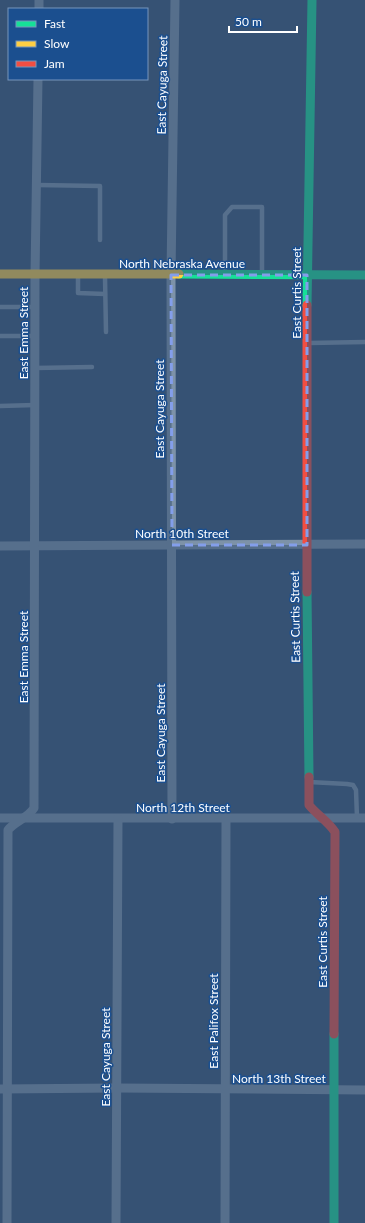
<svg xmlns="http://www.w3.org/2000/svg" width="365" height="1223" font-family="Lato,sans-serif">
	<rect width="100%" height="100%" fill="#365274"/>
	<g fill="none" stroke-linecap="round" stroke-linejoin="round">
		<g stroke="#7d92a8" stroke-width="4.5">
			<path d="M37,185L100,186V240"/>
			<path d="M225,273V215L232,207H262V273"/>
			<path d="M78,276V293L105,294"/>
			<path d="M105,277L106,332"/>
			<path d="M0,307H35"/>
			<path d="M0,336H35"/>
			<path d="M309,343L365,342"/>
			<path d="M35,368L92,367"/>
			<path d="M0,406L35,405"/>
			<path d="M309,782L347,784L353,785L356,790L357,818"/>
		</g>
		<g stroke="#7d92a8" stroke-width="9">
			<path d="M39,9V0"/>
			<path d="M0,546L365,544"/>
			<path d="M0,818H365"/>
			<path d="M172,819L171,275L175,0"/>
			<path d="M0,1089L117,1088L365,1090"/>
			<path d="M7,1223L8,830C15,821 28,818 34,808L35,275L38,79"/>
			<path d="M116,1223L118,819"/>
			<path d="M225,1223L226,819"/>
		</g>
		<g stroke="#16e098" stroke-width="9">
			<path d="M179,274L365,275"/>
			<path d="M307,305L312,0"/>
			<path d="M307,592L309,777"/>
			<path d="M334,1223V1034"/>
		</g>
		<path stroke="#ffcf43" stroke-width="9" d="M0,274H179"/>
		<g stroke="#f24e42" stroke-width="9">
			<path d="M307,305V592"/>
			<path d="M309,777V805C317,815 328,821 335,832L334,1034"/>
		</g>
	</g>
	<path d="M0 0H365V1223H0ZM171,275H307V545H172Z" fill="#365274" fill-opacity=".55" fill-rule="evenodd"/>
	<path fill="none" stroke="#839eea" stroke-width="3" stroke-dasharray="8 5" stroke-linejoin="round" d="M171,275H307V545H172Z"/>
	<g text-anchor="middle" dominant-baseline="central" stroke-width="3" stroke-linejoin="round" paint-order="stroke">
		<g font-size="12" fill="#fff" stroke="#1b4f8f">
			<text transform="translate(162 85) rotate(-89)">East Cayuga Street</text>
			<text x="182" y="263">North Nebraska Avenue</text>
			<text transform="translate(296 293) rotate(-90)">East Curtis Street</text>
			<text transform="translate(23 333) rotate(-90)">East Emma Street</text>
			<text transform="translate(159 409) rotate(-90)">East Cayuga Street</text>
			<text x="182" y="533">North 10th Street</text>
			<text transform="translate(295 617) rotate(-91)">East Curtis Street</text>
			<text transform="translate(23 657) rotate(-90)">East Emma Street</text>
			<text transform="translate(160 733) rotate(-90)">East Cayuga Street</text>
			<text x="183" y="807">North 12th Street</text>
			<text transform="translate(322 942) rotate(-90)">East Curtis Street</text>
			<text transform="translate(213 1021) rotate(-90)">East Palifox Street</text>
			<text transform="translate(105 1057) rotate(-90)">East Cayuga Street</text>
			<text x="279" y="1078">North 13th Street</text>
		</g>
	</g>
	<rect x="8" y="8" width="140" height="72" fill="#1b4f8f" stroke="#7695bc"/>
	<rect x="16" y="21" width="20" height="6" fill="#16e098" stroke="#7695bc"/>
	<text x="44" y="28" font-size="12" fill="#ffffff">Fast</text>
	<rect x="16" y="41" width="20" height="6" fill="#ffcf43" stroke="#7695bc"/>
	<text x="44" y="48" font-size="12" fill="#ffffff">Slow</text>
	<rect x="16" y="61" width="20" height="6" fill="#f24e42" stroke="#7695bc"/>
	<text x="44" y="68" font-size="12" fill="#ffffff">Jam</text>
	<path d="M229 26v6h68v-6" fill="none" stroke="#ffffff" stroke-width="2"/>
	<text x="235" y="26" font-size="12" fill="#ffffff" stroke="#1b4f8f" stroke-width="3" paint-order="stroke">50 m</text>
</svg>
